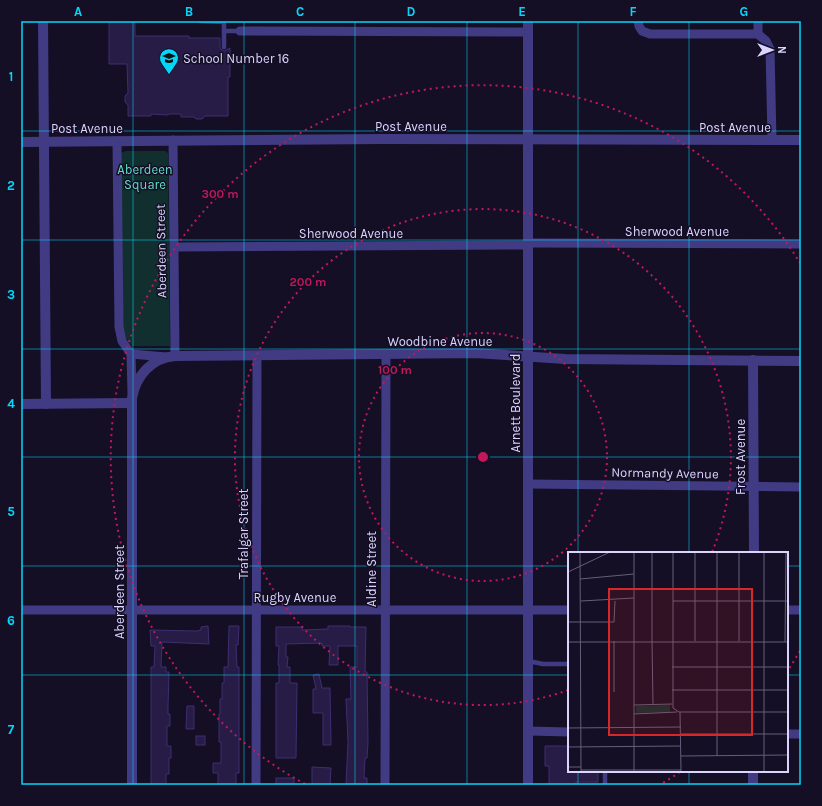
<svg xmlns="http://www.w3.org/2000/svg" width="822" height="806" font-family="Karla,sans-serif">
	<rect width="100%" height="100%" fill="#140f25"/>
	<path fill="#122f2f" d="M126,151H165L168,153L170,346H132L126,338L123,328L121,153Z"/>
	<g fill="#261c46" stroke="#3f2e71">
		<path d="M109,21H135V36H189V38H220V48L224,51L230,48V77H228V116H205L202,119H196L194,117H181V114H169L168,115L151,114V116H128V105L125,102V96L128,93L127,64H109Z"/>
		<path d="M208,626L209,644L162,642L161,667H166V672H169L168,706V714H170V726H167V746H171V758H169V774H166V785H151V667H154L155,646H151L150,630L197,631L201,630V627Z"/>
		<path d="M229,626H239L238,645H236L237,667H239V773H236V785H218V773H213V763H221V742H219V714H220V699H222V683H224V667H228Z"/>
		<path d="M328,626H350V627H366L365,672H367L368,742L367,758H365L364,778H367V785H346L348,742L346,699H351L350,667H357V646H338V665H329L330,646H322V643L286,644V657H288L287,667H290V683H297L296,758H276V683H279V665H278L279,646H276V627H302V630L328,629Z"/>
		<path d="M319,674L322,688H330L331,745H323V713H313V689H316L313,675Z"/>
		<path d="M187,706H194V729H186Z"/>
		<rect x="196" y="736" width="9" height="9"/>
		<path d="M545,746H569V771H598V782H576V785H549V766H545Z"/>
		<path d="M312,767L331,768L330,785H312Z"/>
		<rect x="276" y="778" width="18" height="7"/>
	</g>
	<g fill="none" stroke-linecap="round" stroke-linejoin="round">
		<g stroke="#413b83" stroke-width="4.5">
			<path d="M200,21L224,22"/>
			<path d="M224,21V31H240"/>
			<path d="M224,47V31"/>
			<path d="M528,661L543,664H569"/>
			<path d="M605,771V785"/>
		</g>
		<g stroke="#413b83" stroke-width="9">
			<path d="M638,21L639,26L642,31L650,34H758"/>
			<path d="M758,21V34L766,41L770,49L772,140"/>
			<path d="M240,31L528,32"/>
			<path d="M173,140L175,356"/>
			<path d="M117,141L119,327L122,341L131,354L132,394"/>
			<path d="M528,243L801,244"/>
			<path d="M174,247L528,245"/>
			<path d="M131,354L166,357"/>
			<path d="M528,484L801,487"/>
			<path d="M21,610H569"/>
			<path d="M787,610H801"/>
			<path d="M528,731L569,732"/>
			<path d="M787,734H801"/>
			<path d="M256,785L257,356"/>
			<path d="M385,785L386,354"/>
		</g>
		<g stroke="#413b83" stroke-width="10">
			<path d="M43,21L46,404"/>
			<path d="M21,142L384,139L801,140"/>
			<path d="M753,360L754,553"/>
			<path d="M21,404L132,403"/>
			<path d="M132,785V398C136,376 151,358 175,356L475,353L565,359L801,361"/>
			<path d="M528,785V21"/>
			<path d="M753,785V771"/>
		</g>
	</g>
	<path fill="none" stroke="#05d6f9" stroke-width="1" stroke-opacity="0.55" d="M133,21V785M244,21V785M355,21V785M467,21V785M578,21V553M689,21V553M21,131H801M21,240H801M21,349H801M21,457H801M21,566H569M787,566H801M21,675H569M787,675H801M578,771V785M689,771V785"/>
	<g fill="none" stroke="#c2185b" stroke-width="2" stroke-dasharray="2 4">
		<circle cx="483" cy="457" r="124"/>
		<path d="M568 690A248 248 0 1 1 712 552"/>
		<path d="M800 651A372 372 0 0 1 788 670M680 772A372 372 0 0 1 661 784M305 784A372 372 0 1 1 800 263"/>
	</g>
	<defs>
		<g id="school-pin" transform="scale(1)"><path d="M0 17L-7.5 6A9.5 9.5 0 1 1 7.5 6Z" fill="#05d6f9" stroke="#140f25"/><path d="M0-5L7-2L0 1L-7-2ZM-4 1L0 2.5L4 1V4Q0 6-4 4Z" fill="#111"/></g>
	</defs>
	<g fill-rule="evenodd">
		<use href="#school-pin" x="169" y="58"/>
	</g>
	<g text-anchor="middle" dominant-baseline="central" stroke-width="3" stroke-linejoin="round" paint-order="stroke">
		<g font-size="13" fill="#dbd4fe" stroke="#140f25" text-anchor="start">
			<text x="183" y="58">School Number 16</text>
		</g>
		<g font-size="13" fill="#dbd4fe" stroke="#140f25">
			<text x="411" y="126">Post Avenue</text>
			<text x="735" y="127">Post Avenue</text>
			<text x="87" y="128">Post Avenue</text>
			<text x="677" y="231">Sherwood Avenue</text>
			<text x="351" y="233">Sherwood Avenue</text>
			<text transform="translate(161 251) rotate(-91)">Aberdeen Street</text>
			<text x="440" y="341">Woodbine Avenue</text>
			<text transform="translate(515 403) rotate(-90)">Arnett Boulevard</text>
			<text transform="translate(740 457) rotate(-90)">Frost Avenue</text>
			<text transform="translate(665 473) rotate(1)">Normandy Avenue</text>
			<text transform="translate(243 534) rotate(-90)">Trafalgar Street</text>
			<text transform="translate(371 569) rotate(-90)">Aldine Street</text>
			<text transform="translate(119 592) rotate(-90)">Aberdeen Street</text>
			<text x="295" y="597">Rugby Avenue</text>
		</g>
		<g font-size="13" fill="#61ddc4" stroke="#140f25">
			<text x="145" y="169">Aberdeen<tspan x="145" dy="15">Square</tspan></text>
		</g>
	</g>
	<g transform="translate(568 552)">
		<rect width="220" height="220" fill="#140f25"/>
		<path d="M102,153V160L68,161V154Z" fill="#122f2f"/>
		<path fill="none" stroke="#645e7c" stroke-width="1" d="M12,0L13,220M66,0V220M105,0V156L111,160H220M0,20L42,0M12,27L66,22M13,49L66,46M105,49H220M0,70H46L47,49M84,89V0M84,89L85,152M127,89V0M171,89V0M0,90H220M217,90L218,0M104,115H220M104,138H220M46,140V89M66,153L104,152M112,160L113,219M66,162L109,160M0,176L113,175M113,182H220M0,195L113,194M113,204L220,203M149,204V0M0,215H13M13,218H113M196,220V0"/>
		<path fill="#d62828" fill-opacity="0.15" stroke="#d62828" stroke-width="2" d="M41,37H184V183H41Z"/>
		<rect width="220" height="220" fill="none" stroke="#dbd4fe" stroke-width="2"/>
	</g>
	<circle cx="483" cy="457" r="6" fill="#c2185b" stroke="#140f25" stroke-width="2"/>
	<g font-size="12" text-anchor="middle" font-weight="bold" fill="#c2185b" stroke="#140f25" stroke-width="3" stroke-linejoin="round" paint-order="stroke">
		<text x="220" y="198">300 m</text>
		<text x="308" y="286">200 m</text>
		<text x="395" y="374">100 m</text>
	</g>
	<rect width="822" height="806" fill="none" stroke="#140f25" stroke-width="44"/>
	<g transform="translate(772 50) rotate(90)" stroke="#140f25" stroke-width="3" paint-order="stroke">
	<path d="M0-3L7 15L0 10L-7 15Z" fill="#dbd4fe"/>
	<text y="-6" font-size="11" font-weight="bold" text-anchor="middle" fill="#dbd4fe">N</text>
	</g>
	<rect x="22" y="22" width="778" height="762" fill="none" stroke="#05d6f9" stroke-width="1.5"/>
	<g font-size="13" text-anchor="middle" font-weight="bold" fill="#05d6f9">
		<text x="78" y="16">A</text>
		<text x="189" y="16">B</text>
		<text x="300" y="16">C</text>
		<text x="411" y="16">D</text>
		<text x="522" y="16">E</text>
		<text x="633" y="16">F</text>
		<text x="744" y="16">G</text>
		<text x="11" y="81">1</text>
		<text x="11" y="190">2</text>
		<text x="11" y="299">3</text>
		<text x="11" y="408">4</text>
		<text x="11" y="516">5</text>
		<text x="11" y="625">6</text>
		<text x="11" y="734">7</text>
	</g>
</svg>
